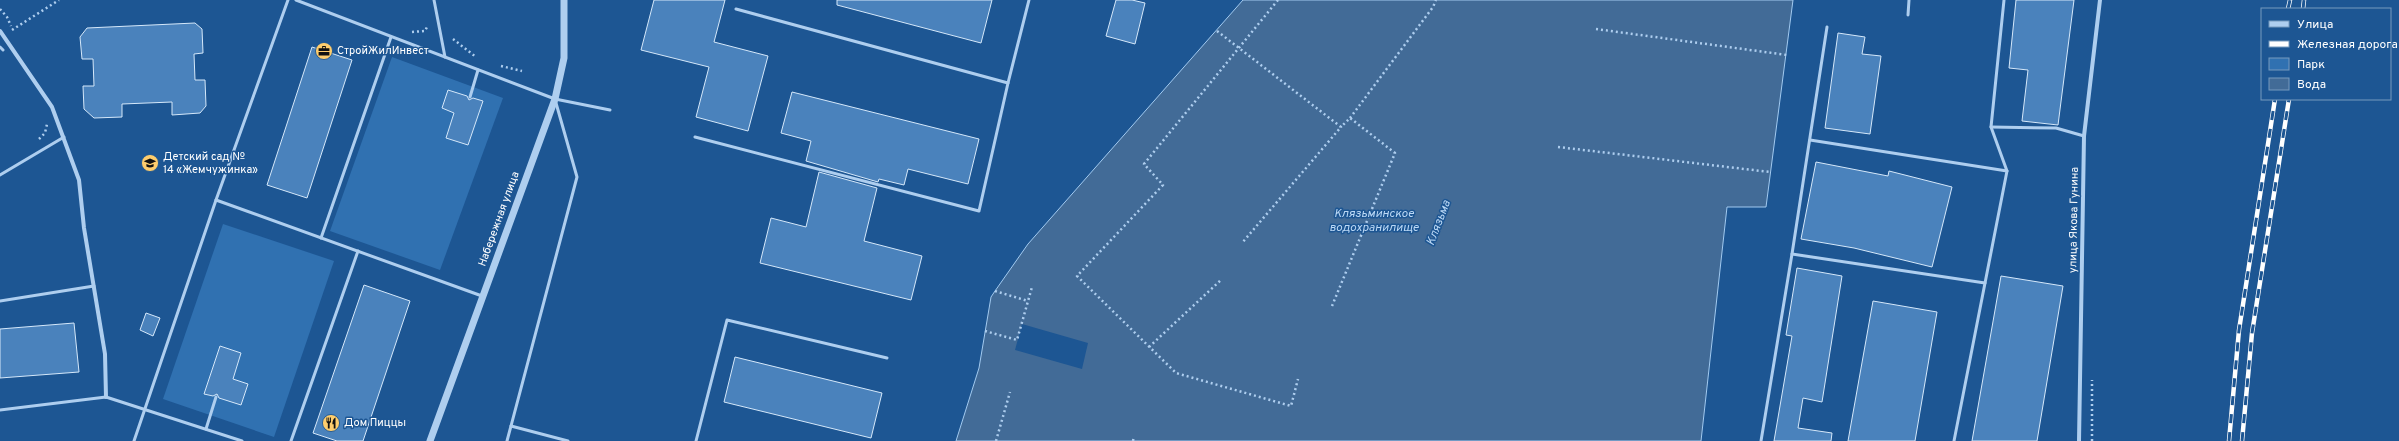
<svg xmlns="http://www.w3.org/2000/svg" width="2399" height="441" font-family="Overpass,sans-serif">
	<rect width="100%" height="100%" fill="#1d5693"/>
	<g fill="#3071b1">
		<path d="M392,57L503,98L440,270L330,231Z"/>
		<path d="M223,224L334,261L274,437L163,399Z"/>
	</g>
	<path fill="#426b97" stroke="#a2caf0" d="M1243,0H1793L1766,207H1727L1701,441H956L979,368L991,297L995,291L1028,244Z"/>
	<path fill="#1d5693" d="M1022,324L1088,343L1082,369L1015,350Z"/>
	<g fill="#4a82bc" stroke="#d5e8fa">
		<path d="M654,0H725L714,42L768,56L748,131L696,117L709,67L641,50Z"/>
		<path d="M837,0H992L981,43L837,5Z"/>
		<path d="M1116,0H1132L1145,3L1135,44L1106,36Z"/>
		<path d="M2016,0H2074L2058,125L2022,121L2028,70L2009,68Z"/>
		<path d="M195,23L202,29L203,53L194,54L195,80H205L206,106L200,113L172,115V102L122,104V117L94,118L84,109L83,86H94L93,59H82L80,37L87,28Z"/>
		<path d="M1838,33L1865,37L1862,54L1881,56L1870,134L1825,128Z"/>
		<path d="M312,47L352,60L307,198L267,185Z"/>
		<path d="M448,90L467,96L469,100L473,98L483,101L468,145L446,138L454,113L442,108Z"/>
		<path d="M792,92L979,139L968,184L908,169L904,185L879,179L878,182L806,161L811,141L781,133Z"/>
		<path d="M1816,162L1888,176L1889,171L1952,187L1932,267L1854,248L1801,239Z"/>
		<path d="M819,172L877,188L864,241L922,256L911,300L760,263L771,218L806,227Z"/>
		<path d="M1797,268L1842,276L1822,402L1803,398L1798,428L1832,433L1831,441H1774L1792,336L1786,335Z"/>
		<path d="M2001,276L2063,286L2037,441H1972Z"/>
		<path d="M364,285L410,301L363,441H337L313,433Z"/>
		<path d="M1873,301L1937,312L1915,441H1848Z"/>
		<path d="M146,313L160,318L153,336L140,330Z"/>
		<path d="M74,323L79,372L0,378V329Z"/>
		<path d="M220,346L241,353L233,379L248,384L241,405L219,398L217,394L213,396L204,394Z"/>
		<path d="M735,357L882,393L871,438L724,402Z"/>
	</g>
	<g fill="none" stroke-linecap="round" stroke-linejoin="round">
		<g stroke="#aeceef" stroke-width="2.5" stroke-dasharray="2 3" stroke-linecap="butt">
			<path d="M1278,0L1144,164L1163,185L1077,276L1176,373L1291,406L1298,379"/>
			<path d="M0,9L7,17L11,26"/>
			<path d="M1596,29L1787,55"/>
			<path d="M12,30L59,0"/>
			<path d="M1217,31L1341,127L1242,243"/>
			<path d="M412,32L425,31L428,25"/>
			<path d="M453,39L476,57"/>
			<path d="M501,66L522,71"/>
			<path d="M1350,118L1433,7L1436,0"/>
			<path d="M39,139L45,133L47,124"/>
			<path d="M1558,147L1770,172"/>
			<path d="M995,291L1028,301"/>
			<path d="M1332,306L1395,153L1350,118L1341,127"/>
			<path d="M985,331L1017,340L1032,287"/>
			<path d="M1149,347L1222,279"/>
			<path d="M996,441L1010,392"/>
			<path d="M1133,441L1134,436"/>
			<path d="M2092,441V380"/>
		</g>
		<g stroke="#aeceef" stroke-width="3">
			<path d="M296,0L555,99L610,110"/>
			<path d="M434,0L445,57"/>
			<path d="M736,9L1008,83L1029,0"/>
			<path d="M1908,15L1909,0"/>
			<path d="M0,47L3,50"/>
			<path d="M470,97L478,70"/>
			<path d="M1991,127L2056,128L2084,136"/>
			<path d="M695,137L979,211L1008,83"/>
			<path d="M1810,140L2007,171"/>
			<path d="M0,175L64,137"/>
			<path d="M216,200L482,296"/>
			<path d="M321,238L391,37"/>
			<path d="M1792,254L1827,27"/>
			<path d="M0,301L94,286"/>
			<path d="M0,410L106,397L242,441"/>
			<path d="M511,426L568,441"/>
			<path d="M206,429L216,397"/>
			<path d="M134,441L216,200L288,0"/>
			<path d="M291,441L358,251"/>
			<path d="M507,441L577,177L556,103"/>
			<path d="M696,441L727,320L887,358"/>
			<path d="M1761,441L1792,254L1985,283"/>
			<path d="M1954,441L2007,171L1991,127L2004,0"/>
		</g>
		<g stroke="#aeceef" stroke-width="4">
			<path d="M0,31L52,107L79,180L84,228L105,354L106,397"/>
			<path d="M2079,441L2084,136L2100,0"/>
		</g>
		<path stroke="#aeceef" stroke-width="7" d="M430,441L555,99L564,58V0"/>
		<g stroke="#fff" stroke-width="4.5">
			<g id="rail">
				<path d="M2288,9L2290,0"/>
				<path d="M2303,9L2304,0"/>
				<path d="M2229,441L2239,330L2275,99"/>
				<path d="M2242,441L2252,333L2289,99"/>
			</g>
		</g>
		<use href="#rail" stroke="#1d5693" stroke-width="3" stroke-dasharray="9" stroke-linecap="butt"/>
	</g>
	<defs>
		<g id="office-disc" transform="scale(0.9)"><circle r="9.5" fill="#fecd6d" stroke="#1d5693"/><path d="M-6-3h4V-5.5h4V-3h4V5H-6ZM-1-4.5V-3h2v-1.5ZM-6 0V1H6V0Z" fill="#111"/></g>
		<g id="school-disc" transform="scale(0.9)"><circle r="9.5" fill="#fecd6d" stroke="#1d5693"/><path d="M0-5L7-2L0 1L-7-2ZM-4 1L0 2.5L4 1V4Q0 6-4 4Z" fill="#111"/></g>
		<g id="restaurant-disc" transform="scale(0.9)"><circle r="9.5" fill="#fecd6d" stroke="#1d5693"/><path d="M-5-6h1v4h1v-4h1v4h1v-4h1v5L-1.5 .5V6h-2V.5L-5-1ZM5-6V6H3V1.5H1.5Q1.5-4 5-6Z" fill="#111"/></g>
	</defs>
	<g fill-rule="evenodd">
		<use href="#office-disc" x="324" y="51"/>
		<use href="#school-disc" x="150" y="163"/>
		<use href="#restaurant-disc" x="331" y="423"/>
	</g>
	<g text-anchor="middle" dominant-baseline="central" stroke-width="3" stroke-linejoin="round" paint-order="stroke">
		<g font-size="11" fill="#fff" stroke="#1d5693" text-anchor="start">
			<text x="337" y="51">СтройЖилИнвест</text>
			<text x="163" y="157">Детский сад №<tspan x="163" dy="13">14 «Жемчужинка»</tspan></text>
			<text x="344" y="423">Дом Пиццы</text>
		</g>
		<g font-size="11" fill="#fff" stroke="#1d5693">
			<text transform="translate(499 219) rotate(-70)">Набережная улица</text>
			<text transform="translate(2074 220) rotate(-89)">улица Якова Гунина</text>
		</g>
		<g font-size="12" font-style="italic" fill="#bbd8f5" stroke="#1d5693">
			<text x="1374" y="214">Клязьминское<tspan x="1374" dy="14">водохранилище</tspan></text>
			<text transform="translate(1439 223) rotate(-69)">Клязьма</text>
		</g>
	</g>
	<rect x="2261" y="8" width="130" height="92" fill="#1d5693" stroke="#779abe"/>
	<rect x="2269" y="21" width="20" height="6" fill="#aeceef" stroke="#779abe"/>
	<text x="2297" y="28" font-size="12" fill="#ffffff">Улица</text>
	<rect x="2269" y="41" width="20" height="6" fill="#ffffff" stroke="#779abe"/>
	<text x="2297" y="48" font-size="12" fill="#ffffff">Железная дорога</text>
	<rect x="2269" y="58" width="20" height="12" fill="#3071b1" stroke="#779abe"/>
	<text x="2297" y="68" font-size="12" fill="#ffffff">Парк</text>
	<rect x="2269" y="78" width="20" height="12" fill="#426b97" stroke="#779abe"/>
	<text x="2297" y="88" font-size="12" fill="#ffffff">Вода</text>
</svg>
